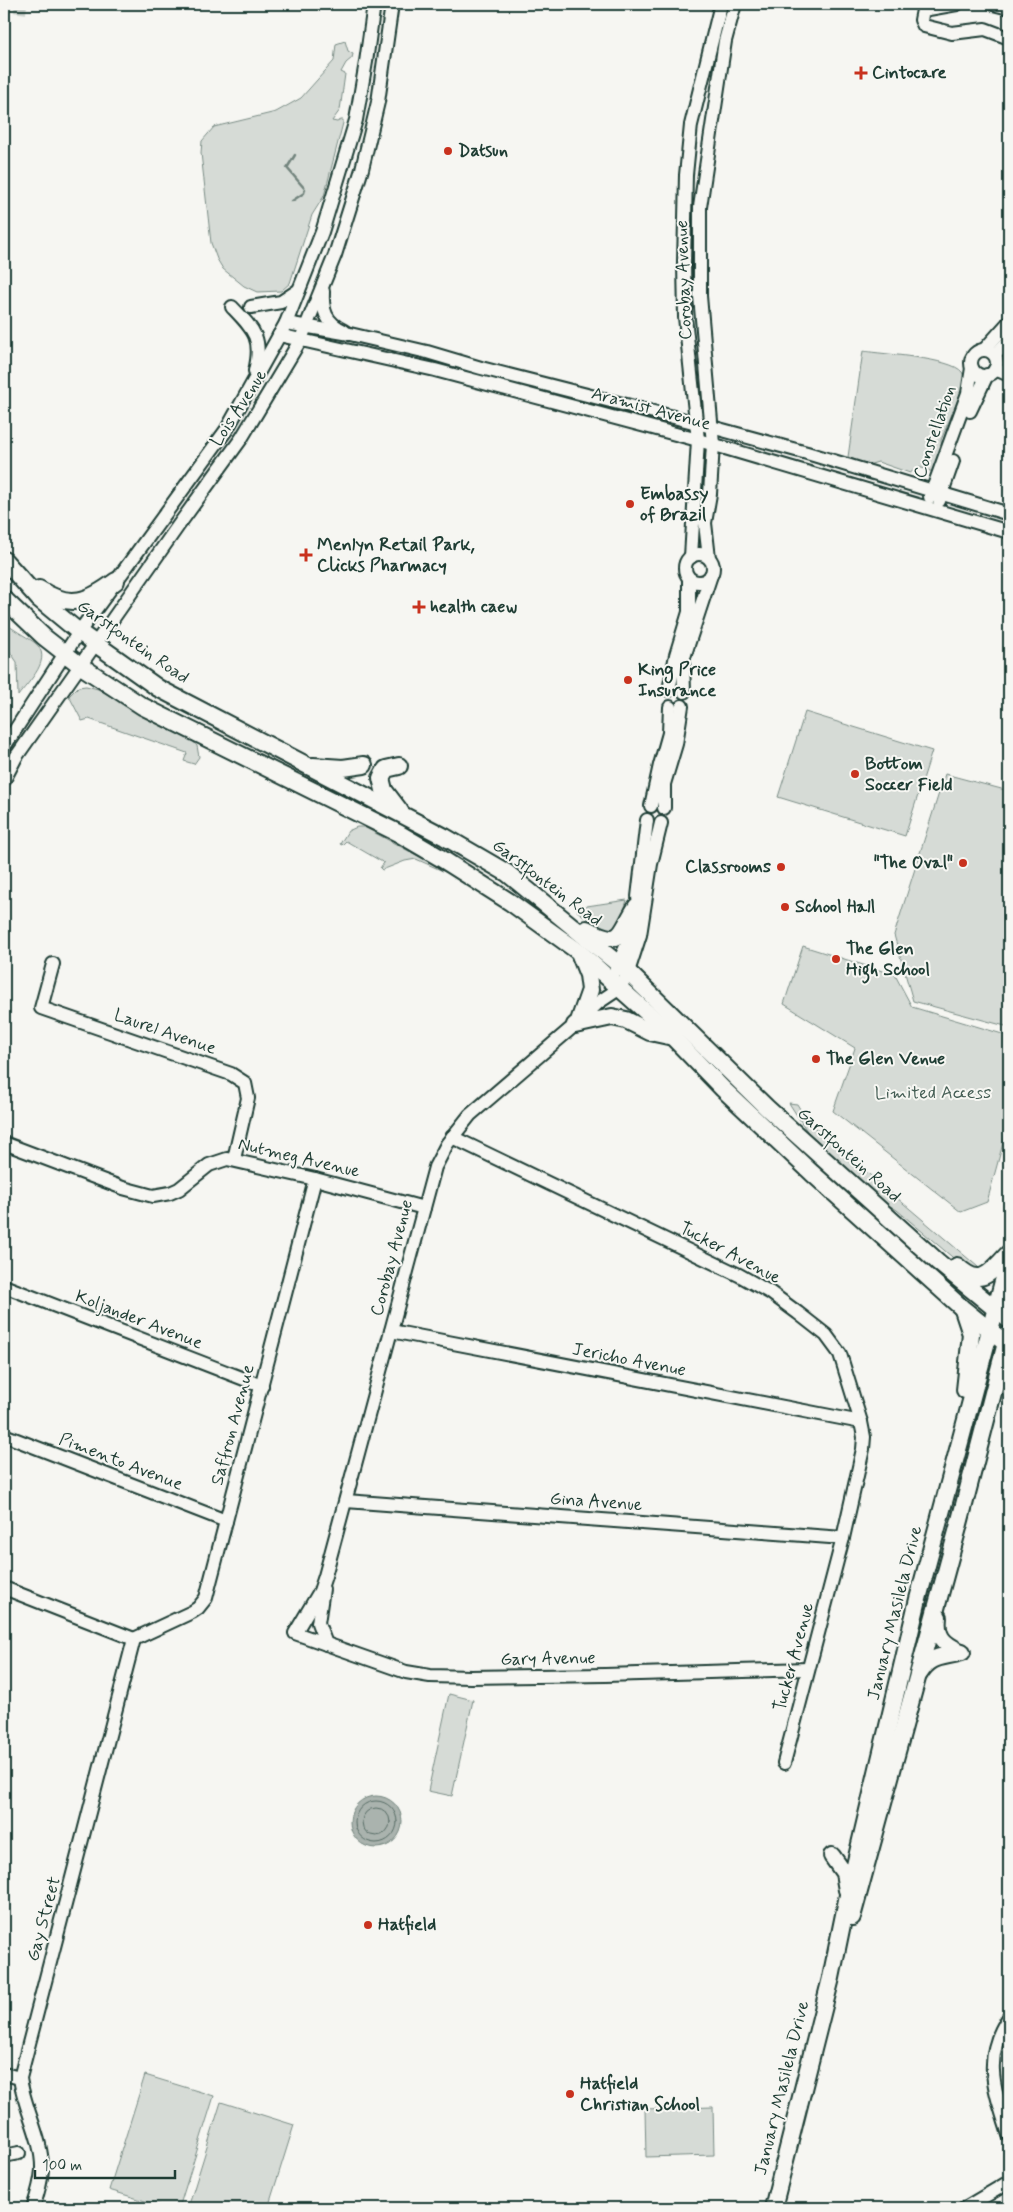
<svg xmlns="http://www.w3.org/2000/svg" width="1013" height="2212" font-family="Mynerve,sans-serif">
	<rect width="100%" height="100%" fill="#f6f6f2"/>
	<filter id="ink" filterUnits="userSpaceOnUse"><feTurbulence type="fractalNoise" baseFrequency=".02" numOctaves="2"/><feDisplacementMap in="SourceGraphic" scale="10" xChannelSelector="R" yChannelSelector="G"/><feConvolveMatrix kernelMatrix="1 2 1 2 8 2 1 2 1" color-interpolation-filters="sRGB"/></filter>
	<g filter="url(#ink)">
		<g fill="#d6dbd6" stroke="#7a8c85">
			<path d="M345,41L348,51L353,54L352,58L346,63L341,72L345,74L340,110L332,121L337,122L341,120H343V123L324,196L312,215L290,283L281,291L257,292L244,286L223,269L217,259L211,243L201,153L202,141L214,127L276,112L301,98L334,61L336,44Z"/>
			<path d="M863,351C882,354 952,358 962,372C964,375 964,380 965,383L941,440L942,451L933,472L919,467L910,473L878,462L868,465L848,457Z"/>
			<path d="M4,622C13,630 24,635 34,642C55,658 28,682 18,696L17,662L4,643Z"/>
			<path d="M86,686L98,689L193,741L197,746L199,757L194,764L184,761L187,753L89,719L82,721L69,696L78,687Z"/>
			<path d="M805,712L932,751L905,836L778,797Z"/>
			<path d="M945,774L1009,791V1027L913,1001L894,935Z"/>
			<path d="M357,827H364L461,879L416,859L405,861L382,870L380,868L384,863L346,841L342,845L340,844L348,831Z"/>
			<path d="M627,900L620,924L616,929L603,930L577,911L580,907Z"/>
			<path d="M803,946L895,975L912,1007L1009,1036V1121L987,1202L961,1212L833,1111L855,1048L784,1004Z"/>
			<path d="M789,1103L797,1104L808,1122L978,1267L981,1273L972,1274L897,1210L875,1197L814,1142Z"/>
			<path d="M449,1694L473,1700L452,1796L428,1791Z"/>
			<path d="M145,2075L214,2096L179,2208H168L109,2190Z"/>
			<path d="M221,2102L294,2125L268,2208H188Z"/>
			<path d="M713,2107L714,2155L646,2157L645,2109Z"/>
		</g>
		<circle fill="#aab3ae" stroke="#72847d" cx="376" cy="1822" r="26"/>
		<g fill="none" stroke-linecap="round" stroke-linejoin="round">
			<g stroke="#576c65" stroke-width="1">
				<circle cx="376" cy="1822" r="21"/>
				<circle cx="376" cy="1822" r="14"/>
			</g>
			<path stroke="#72847d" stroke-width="2.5" d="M292,201L304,193L305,189L287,168L295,155"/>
			<path stroke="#cbd1cc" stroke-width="12" stroke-dasharray="12 6" stroke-linecap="butt" d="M20,13L21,4"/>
			<g stroke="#1f3d34" stroke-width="16">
				<g id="minor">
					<path d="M957,4L923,10L921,20L924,26L952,33L985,29L1009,38"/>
					<path d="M993,4L1009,8"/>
					<path d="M323,291C322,310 325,322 344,331"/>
					<path d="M232,307C254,330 263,338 255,371"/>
					<path d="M251,307L281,302L299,290"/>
					<path d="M286,323L350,334L427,352L481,368L697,423L807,453L1009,514"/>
					<path d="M279,335L435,370L698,440L1009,532"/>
					<circle cx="984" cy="363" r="13"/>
					<path d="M984,350L1009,322"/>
					<path d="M995,355L1009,340"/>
					<path d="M995,369L1009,375"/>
					<path d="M970,411L987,375"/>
					<path d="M930,497L968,393L972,368"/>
					<path d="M939,501L953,461"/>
					<circle cx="699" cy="568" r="14"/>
					<path d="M691,557L698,440L685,317L684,263L686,175L691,125L721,4"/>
					<path d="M709,558L705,523L710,494L713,444L700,296V207L725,41L735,4"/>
					<path d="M669,690L676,655L689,612V579"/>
					<path d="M684,692L683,660L711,575"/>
					<path d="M4,747L79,632L227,429L286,323L322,232L356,120L366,62L374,4"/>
					<path d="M4,780L16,757L178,526L241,439L301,339L335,255L362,169L378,102L392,4"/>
					<path d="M651,806L660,765L669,733L670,707"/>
					<path d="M664,808V784L676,744L682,706"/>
					<path d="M661,823L651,864L640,935L628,972L620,988L599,1002L575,1025L470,1115L447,1144L435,1167L325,1576L320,1591L295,1633L406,1672L430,1676L471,1677L605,1675L808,1669"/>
					<path d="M638,897L647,820"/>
					<path d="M53,964L41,1008L231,1074L245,1083L248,1098L234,1159"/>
					<path d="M615,971L628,942L634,919"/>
					<path d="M452,1137L739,1275L771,1293L798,1313L826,1335L840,1354L861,1422L864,1437L863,1449L843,1538L784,1763"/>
					<path d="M4,1143L123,1188L153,1196L170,1193L179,1189L209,1165L227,1159L315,1179L424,1208"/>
					<path d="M4,1286L262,1386"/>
					<path d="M391,1331L861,1422"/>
					<path d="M4,1435L226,1521"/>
					<path d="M346,1501L843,1538"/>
					<path d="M4,1588L134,1639"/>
					<path d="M323,1589L318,1623L326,1644"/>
					<path d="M134,1639L192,1612L198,1608L206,1598L315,1179"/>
					<path d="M1009,2017C981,2059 995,2090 1009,2135"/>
					<path d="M4,2074L20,2078"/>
					<path d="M4,2156L19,2153"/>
					<path d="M33,2208C37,2196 41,2183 42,2170C43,2139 24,2109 20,2078L134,1639"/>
					<path d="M965,2208L1009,2182"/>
				</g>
			</g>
			<g stroke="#1f3d34" stroke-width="20">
				<g id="major">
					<path d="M4,560L39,599L79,632L158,688L445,837L507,873L628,972L767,1108L938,1262L1009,1320"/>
					<path d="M39,589C71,610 89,601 116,581"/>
					<path d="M4,599L44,637L81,666L142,706L398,833L439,857L510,902L579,952L662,1026L723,1089L812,1173L962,1308L1009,1346"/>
					<path d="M313,766L343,768L364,765"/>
					<path d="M399,766L386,769L381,778L384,790L400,811"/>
					<path d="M586,929C624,948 618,935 637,906"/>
					<path d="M579,1021L590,990L588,975L580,955"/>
					<path d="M575,1025L612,1017L626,1020L650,1032L673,1037"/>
					<path d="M957,1266C982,1289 990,1272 1009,1253"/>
					<path d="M963,1310L971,1334L965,1390"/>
					<path d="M938,1617C936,1636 942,1643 959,1651"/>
					<path d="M919,1674C931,1654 942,1658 962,1652"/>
					<path d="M832,1856L844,1873L847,1890"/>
					<path d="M852,1917L959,1524L1008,1335"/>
					<path d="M773,2208L831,1978L848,1895L918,1599L1009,1259"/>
				</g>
			</g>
			<use href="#minor" stroke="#f6f6f2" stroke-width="12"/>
			<use href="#major" stroke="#f6f6f2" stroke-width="16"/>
		</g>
	</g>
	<g fill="#c8321e" stroke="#f6f6f2" stroke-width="2">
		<path d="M858.5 65.5h5v5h5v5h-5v5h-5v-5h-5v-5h5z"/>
		<circle cx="448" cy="151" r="5"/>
		<circle cx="630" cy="504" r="5"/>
		<path d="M303.5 547.5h5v5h5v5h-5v5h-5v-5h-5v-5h5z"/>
		<path d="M416.5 599.5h5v5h5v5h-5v5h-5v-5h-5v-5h5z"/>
		<circle cx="628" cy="680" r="5"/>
		<circle cx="855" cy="774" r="5"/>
		<circle cx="963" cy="863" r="5"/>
		<circle cx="781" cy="867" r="5"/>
		<circle cx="785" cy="907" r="5"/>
		<circle cx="836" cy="959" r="5"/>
		<circle cx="816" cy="1059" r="5"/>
		<circle cx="368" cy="1925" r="5"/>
		<circle cx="570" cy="2094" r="5"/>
	</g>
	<g text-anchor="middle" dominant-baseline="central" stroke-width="4" stroke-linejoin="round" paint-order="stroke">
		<g font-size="18" font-weight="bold" fill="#1f3d34" stroke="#f6f6f2" text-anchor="start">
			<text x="872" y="73">Cintocare</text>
			<text x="458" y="151">Datsun</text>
			<text x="640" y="494">Embassy<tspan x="640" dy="21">of Brazil</tspan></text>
			<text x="317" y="545">Menlyn Retail Park,<tspan x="317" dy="21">Clicks Pharmacy</tspan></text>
			<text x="430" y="607">health caew</text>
			<text x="638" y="670">King Price<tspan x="638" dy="21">Insurance</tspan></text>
			<text x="865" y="764">Bottom<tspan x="865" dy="21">Soccer Field</tspan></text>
			<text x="953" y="863" text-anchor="end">"The Oval"</text>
			<text x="771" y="867" text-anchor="end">Classrooms</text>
			<text x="795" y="907">School Hall</text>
			<text x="846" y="949">The Glen<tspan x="846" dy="21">High School</tspan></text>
			<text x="826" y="1059">The Glen Venue</text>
			<text x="378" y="1925">Hatfield</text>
			<text x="580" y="2084">Hatfield<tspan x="580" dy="21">Christian School</tspan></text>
		</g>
		<g font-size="18" fill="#1f3d34" stroke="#f6f6f2">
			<text transform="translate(684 280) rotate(-92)">Corobay Avenue</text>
			<text transform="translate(239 408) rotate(-57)">Lois Avenue</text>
			<text transform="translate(651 409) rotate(15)">Aramist Avenue</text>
			<text transform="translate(935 432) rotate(-71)">Constellation</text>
			<text transform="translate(133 642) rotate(35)">Garstfontein Road</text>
			<text transform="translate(547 883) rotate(37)">Garstfontein Road</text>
			<text transform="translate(165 1032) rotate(19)">Laurel Avenue</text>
			<text transform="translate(849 1155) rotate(42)">Garstfontein Road</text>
			<text transform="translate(299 1158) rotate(13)">Nutmeg Avenue</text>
			<text transform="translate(730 1253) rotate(28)">Tucker Avenue</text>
			<text transform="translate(392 1258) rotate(-75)">Corobay Avenue</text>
			<text transform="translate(139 1320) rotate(21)">Koljander Avenue</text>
			<text transform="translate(629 1360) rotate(11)">Jericho Avenue</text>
			<text transform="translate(233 1425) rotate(-75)">Saffron Avenue</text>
			<text transform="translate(121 1462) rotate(21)">Pimento Avenue</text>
			<text transform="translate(596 1502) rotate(4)">Gina Avenue</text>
			<text transform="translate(895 1613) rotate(-76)">January Masilela Drive</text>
			<text transform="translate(794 1657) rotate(-75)">Tucker Avenue</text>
			<text transform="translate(548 1659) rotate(-1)">Gary Avenue</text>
			<text transform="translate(44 1919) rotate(-75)">Gay Street</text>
			<text transform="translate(782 2088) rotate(-76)">January Masilela Drive</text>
		</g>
		<g font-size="18" fill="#445d54" stroke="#f6f6f2">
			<text x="933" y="1093">Limited Access</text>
		</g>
	</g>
	<rect width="1013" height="2212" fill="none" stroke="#f6f6f2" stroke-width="20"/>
	<rect x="10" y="10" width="993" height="2192" fill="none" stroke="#1f3d34" stroke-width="2" filter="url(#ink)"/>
	<path d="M35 2170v8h140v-8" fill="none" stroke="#1f3d34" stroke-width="2.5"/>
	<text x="42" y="2170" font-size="15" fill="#1f3d34" stroke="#f6f6f2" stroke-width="4" paint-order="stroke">100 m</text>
</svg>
